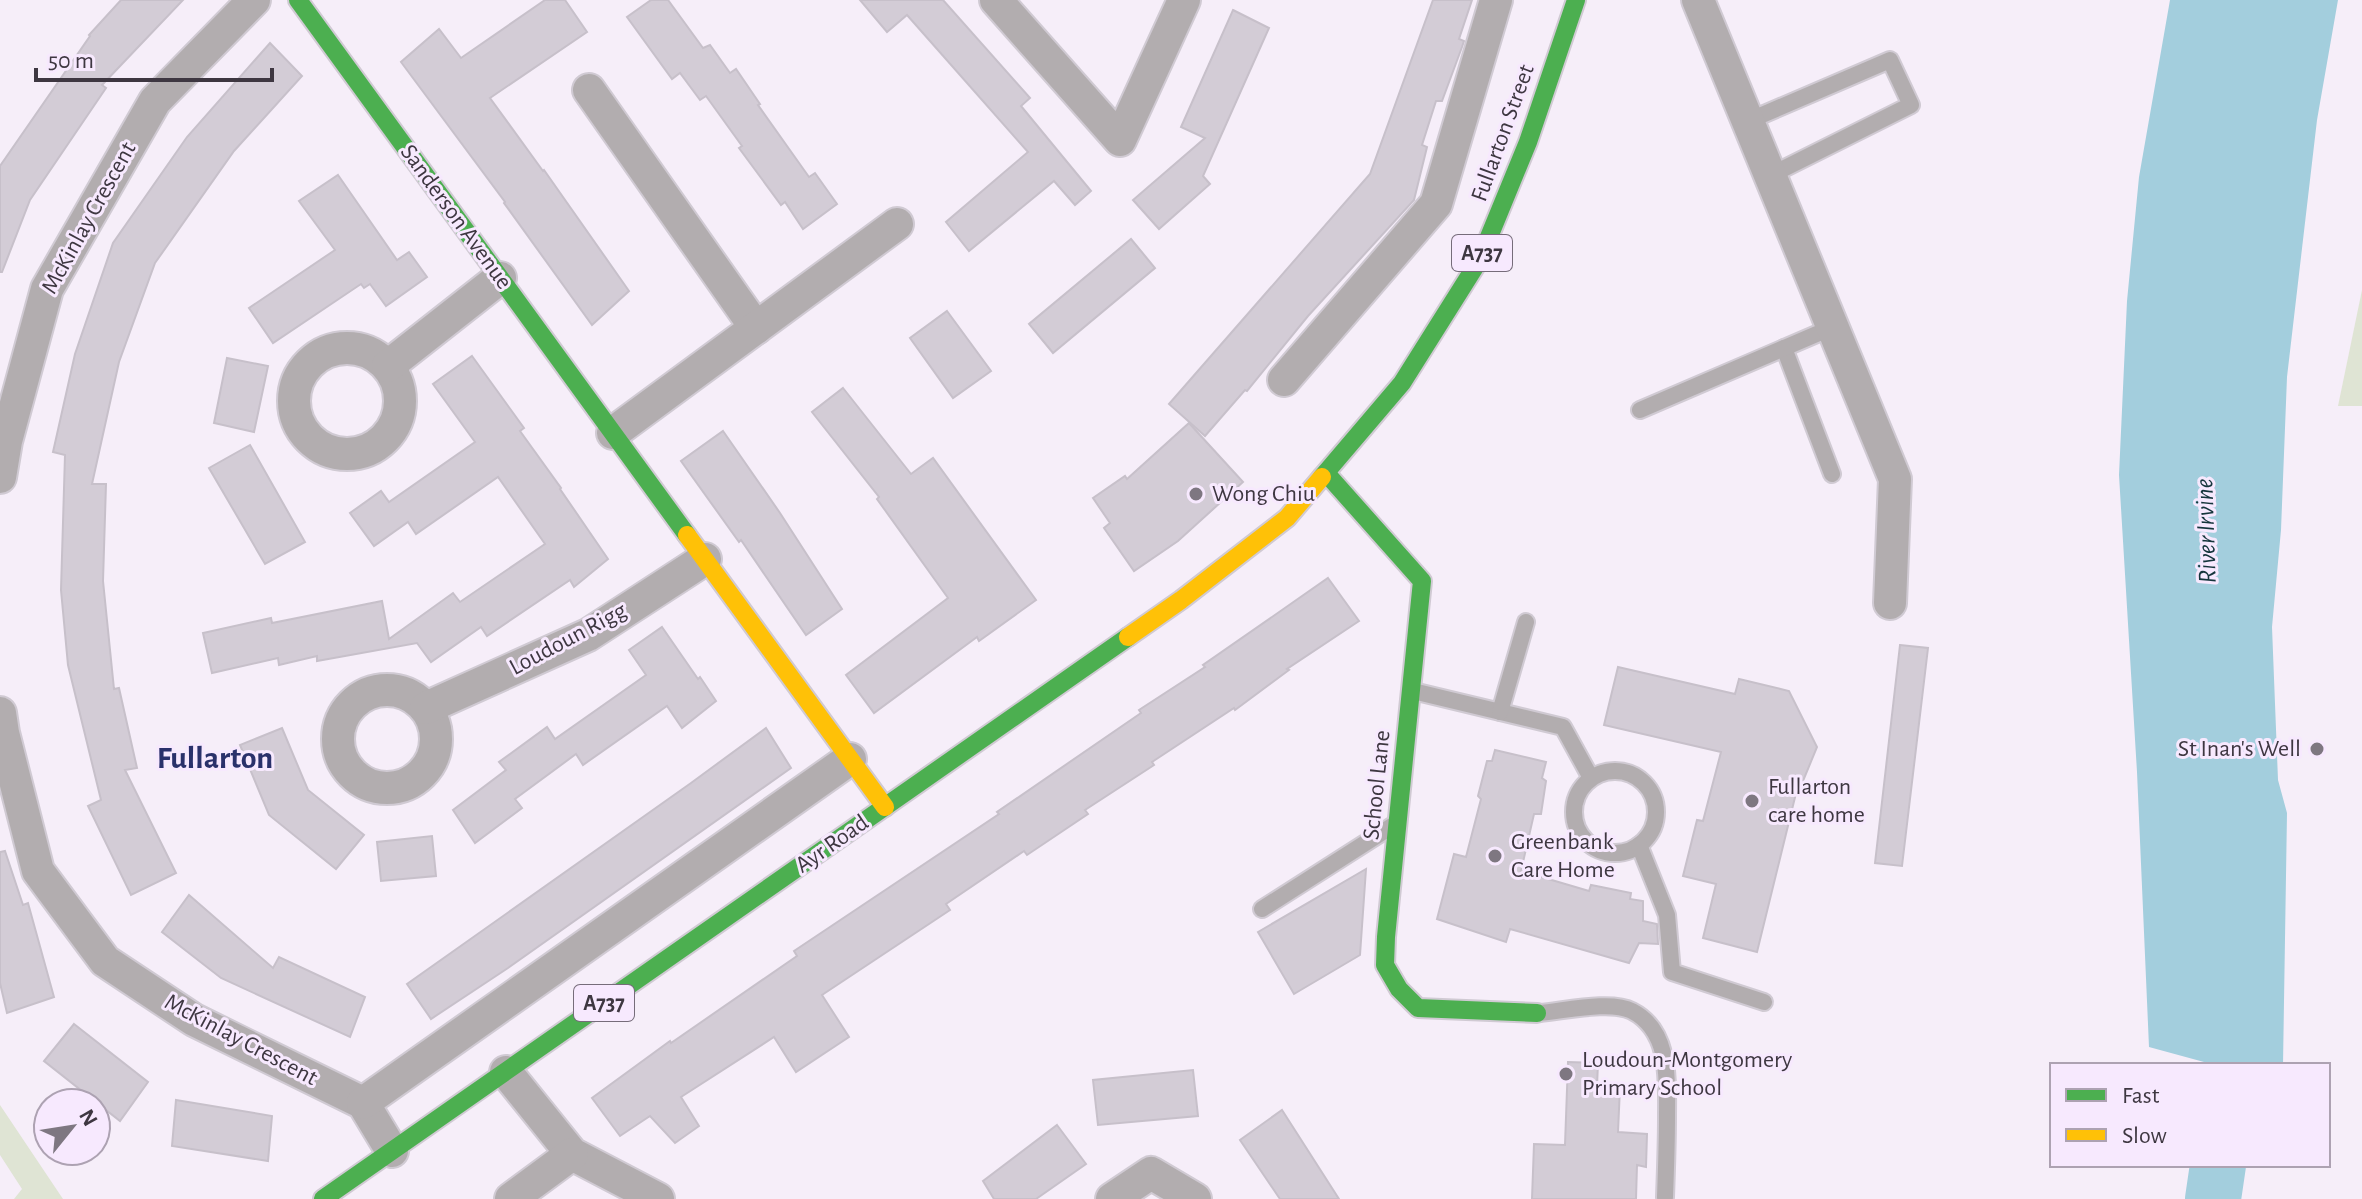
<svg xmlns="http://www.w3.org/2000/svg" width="2362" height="1199" font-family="'Alegreya Sans',sans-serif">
	<rect width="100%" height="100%" fill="#f6eef9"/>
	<g fill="#dfe4d4">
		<path d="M2362,290V406H2338Z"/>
		<path d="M0,1105L63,1199H14L22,1189L0,1155Z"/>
	</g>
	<path fill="#a3cedd" d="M2170,0H2338L2317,120L2287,377L2281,530L2272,627L2278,780L2287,813L2283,1065H2215L2149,1047L2137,772L2119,475L2127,301L2139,177Z"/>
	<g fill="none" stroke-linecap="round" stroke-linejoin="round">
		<path stroke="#a3cedd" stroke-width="56" d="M2213,1199L2218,1165"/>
	</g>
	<g fill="#d3ccd6" stroke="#c7c0ca" stroke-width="2">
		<path d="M121,0H183L102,85L106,88L30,200L2,272H0V166L90,36L89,35Z"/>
		<path d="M545,0H565L587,32L490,98L543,171L544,170L629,291L592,325L504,203L505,202L401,62L439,29L461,58Z"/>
		<path d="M651,0H668L703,48L710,45L730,73L736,69L760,104L758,105L809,177L815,173L837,204L803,229L785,202L781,205L739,148L742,146L706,96L700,100L680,73L672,79L627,17Z"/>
		<path d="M860,0H943L1030,98L1021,106L1091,191L1075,205L1054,181L969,251L946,222L1028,152L907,15L887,32Z"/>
		<path d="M1433,0H1472L1459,39L1464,41L1462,47L1442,101H1436L1422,145L1427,147L1414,200L1308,316L1247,391L1245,390L1205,436L1169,404L1370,174Z"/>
		<path d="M1233,10L1269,28L1203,176L1210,184L1159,229L1133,200L1205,138L1181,127Z"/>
		<path d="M270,43L302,76L234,151L155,263L119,362L92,484H106L103,581L114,689L119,688L137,768L125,770L176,873L131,895L88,806L101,800L68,665L61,590L65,455L53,452L75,354L113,243L187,137Z"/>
		<path d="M338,175L397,260L409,252L427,277L386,306L370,284L364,288L361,284L273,343L249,308L335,250L299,201Z"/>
		<path d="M1131,239L1155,268L1053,353L1029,324Z"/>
		<path d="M947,311L991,371L953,398L910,338Z"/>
		<path d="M472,356L524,428L520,431L561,488L560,489L608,559L574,587L570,580L487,636L481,627L431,662L417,643L317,661V656L279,665L278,658L212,673L203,633L271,618L272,623L382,601L389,639L453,593L460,602L545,544L498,477L416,534L408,522L374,546L350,513L381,491L389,502L475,442L433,384Z"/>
		<path d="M227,358L268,366L254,432L214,423Z"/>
		<path d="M843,388L911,474L933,458L1036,600L979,641L977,637L874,713L846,675L948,598L877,499L879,497L812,412Z"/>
		<path d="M1189,423L1243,482L1178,541L1134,571L1104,528L1110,523L1093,498L1125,476L1127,479Z"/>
		<path d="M723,431L780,513L842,609L806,635L741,540L739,542L681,461Z"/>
		<path d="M250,445L305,542L265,564L209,468Z"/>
		<path d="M1328,578L1359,621L1287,669L1289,670L1235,710L1234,708L1152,762L1154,765L1085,810L1088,814L1027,855L1024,851L946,904L950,910L822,995L849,1037L796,1072L774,1037L681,1097L699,1126L675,1143L650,1116L620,1136L592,1098L670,1041L671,1043L797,956L794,951L999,814L997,812L1141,713L1139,710L1205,667L1203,665Z"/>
		<path d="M662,627L698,679L700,677L716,701L682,728L667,706L583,765L576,754L515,799L522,808L475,843L453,810L506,770L499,762L547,727L555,739L646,675L629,650Z"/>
		<path d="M1900,645L1928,648L1902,866L1875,863Z"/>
		<path d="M1618,667L1735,694L1739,679L1789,691L1817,747L1803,781H1799L1757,952L1703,938L1716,884L1683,876L1697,820L1703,821L1721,752L1604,725Z"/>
		<path d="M282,728L308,790L364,835L336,869L269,815L240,745Z"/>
		<path d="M766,728L791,768L508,968L431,1019L407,984L691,783Z"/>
		<path d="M1495,750L1546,762L1542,778L1546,781L1541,814H1534L1521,871L1589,891L1591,885L1631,893L1630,899L1643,901V921L1657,924L1658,944L1639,943L1629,963L1510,929L1506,942L1437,919L1454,854L1466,857L1481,799L1478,796L1487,761H1492Z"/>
		<path d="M432,836L436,876L381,881L377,842Z"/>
		<path d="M5,851L23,905L28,903L54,997L7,1013L0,983V852Z"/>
		<path d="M1366,869L1360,955L1294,994L1258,932Z"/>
		<path d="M189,895L273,968L279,957L365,997L350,1037L221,978L162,932Z"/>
		<path d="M74,1024L148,1082L120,1121L44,1061Z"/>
		<path d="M1568,1062L1598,1063L1597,1086L1620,1087L1618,1132L1647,1134L1646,1167L1637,1165L1636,1199H1532L1534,1144L1565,1145Z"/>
		<path d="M1193,1070L1198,1116L1098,1125L1093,1080Z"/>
		<path d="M176,1100L272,1116L268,1161L172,1146Z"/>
		<path d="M1282,1110L1339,1199H1280L1240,1140Z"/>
		<path d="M1057,1125L1086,1164L1036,1199H994L983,1181Z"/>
	</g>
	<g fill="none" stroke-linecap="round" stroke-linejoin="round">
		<g stroke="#d0cad3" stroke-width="20">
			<g id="lane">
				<path d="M1748,121L1890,60L1911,105L1771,175"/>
				<path d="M1784,348L1832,474"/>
				<path d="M1640,410L1833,327"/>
				<path d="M1413,691L1563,727L1591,778"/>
				<path d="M1500,712L1526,622"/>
				<circle cx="1615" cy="812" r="41"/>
				<path d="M1639,845L1667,915L1672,972L1764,1002"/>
				<path d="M1262,909L1392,826"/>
				<path d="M1540,1013C1564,1011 1611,1000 1632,1011C1671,1031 1667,1081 1667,1117C1667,1143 1666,1170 1665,1197"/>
			</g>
		</g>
		<g stroke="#d0cad3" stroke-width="36">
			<g id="street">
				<path d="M996,0L1120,140L1184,0"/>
				<path d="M1698,0L1895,479L1890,603"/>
				<path d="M589,90L756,328"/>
				<circle cx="347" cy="401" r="53"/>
				<path d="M388,366L500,278"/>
				<path d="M1284,380L1436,204L1496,0"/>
				<path d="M613,433L897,224"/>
				<path d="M0,477L6,441L47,289L155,101L254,0"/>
				<circle cx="387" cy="739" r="49"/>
				<path d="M426,708L588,635L705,559"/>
				<path d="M0,713L3,733L38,871L105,961L194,1020L363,1103L392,1151"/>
				<path d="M506,1072L572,1154L658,1199"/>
				<path d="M363,1103L850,759"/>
				<path d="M511,1199L572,1154"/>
				<path d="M1112,1199L1151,1173L1195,1199"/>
			</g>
		</g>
		<g stroke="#d0cad3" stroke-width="22">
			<g id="fast">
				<path d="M298,0L687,535"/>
				<path d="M1326,473L1422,581L1386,937L1385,965L1399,989L1418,1008L1537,1013"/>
				<path d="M1322,477L1402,383L1480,259L1528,142L1576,0"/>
				<path d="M323,1199L1128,637"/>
			</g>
		</g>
		<g stroke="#d0cad3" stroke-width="22">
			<g id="slow">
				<path d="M687,535L885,807"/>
				<path d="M1128,637L1181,600L1287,518L1322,477"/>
			</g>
		</g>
		<use href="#lane" stroke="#b2adaf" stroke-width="16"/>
		<use href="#street" stroke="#b2adaf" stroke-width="32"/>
		<use href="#fast" stroke="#4caf50" stroke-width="18"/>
		<use href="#slow" stroke="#ffc107" stroke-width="18"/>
	</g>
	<g fill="#7e7781" stroke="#f7e9fe" stroke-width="3">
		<circle cx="1196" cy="494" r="8"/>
		<circle cx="2317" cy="749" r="8"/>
		<circle cx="1752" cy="801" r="8"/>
		<circle cx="1495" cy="856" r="8"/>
		<circle cx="1566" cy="1074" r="8"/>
	</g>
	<g text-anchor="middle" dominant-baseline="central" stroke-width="6" stroke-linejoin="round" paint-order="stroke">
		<g fill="#f7e9fe" stroke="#766c7a" stroke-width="2">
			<rect x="1452" y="235" width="60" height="36" rx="6"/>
			<rect x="574" y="985" width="60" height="36" rx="6"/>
		</g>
		<g font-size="22" font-weight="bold" fill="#3e3741">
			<text x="1482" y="253">A737</text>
			<text x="604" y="1003">A737</text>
		</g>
		<g font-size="24" fill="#3e3741" stroke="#f7e9fe">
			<text transform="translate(1503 133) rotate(-70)">Fullarton Street</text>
			<text transform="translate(456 217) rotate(54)">Sanderson Avenue</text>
			<text transform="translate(89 218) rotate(-61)">McKinlay Crescent</text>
			<text transform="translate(568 639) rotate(-28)">Loudoun Rigg</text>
			<text transform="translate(1377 785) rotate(-84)">School Lane</text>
			<text transform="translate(832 844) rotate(-35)">Ayr Road</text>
			<text transform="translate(241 1040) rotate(28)">McKinlay Crescent</text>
		</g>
		<g font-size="24" fill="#3e3741" stroke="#f7e9fe" text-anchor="start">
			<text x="1212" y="494">Wong Chiu</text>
			<text x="2301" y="749" text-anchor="end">St Inan's Well</text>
			<text x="1768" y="787">Fullarton<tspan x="1768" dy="28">care home</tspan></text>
			<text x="1511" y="842">Greenbank<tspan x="1511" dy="28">Care Home</tspan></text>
			<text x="1582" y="1060">Loudoun-Montgomery<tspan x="1582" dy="28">Primary School</tspan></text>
		</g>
		<g font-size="26" font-style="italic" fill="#15353c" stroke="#f7e9fe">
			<text transform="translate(2206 531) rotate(-92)">River Irvine</text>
		</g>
		<g font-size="32" font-weight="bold" fill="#2a316b" stroke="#f7e9fe">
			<text x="215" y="758">Fullarton</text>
		</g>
	</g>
	<rect x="2050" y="1063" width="280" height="104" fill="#f7e9fe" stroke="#ada2b2" stroke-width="2"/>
	<rect x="2066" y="1089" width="40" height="12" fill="#4caf50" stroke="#ada2b2" stroke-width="2"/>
	<text x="2122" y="1103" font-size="24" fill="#3e3741">Fast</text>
	<rect x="2066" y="1129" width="40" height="12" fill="#ffc107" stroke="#ada2b2" stroke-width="2"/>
	<text x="2122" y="1143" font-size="24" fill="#3e3741">Slow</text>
	<g transform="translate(72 1127) rotate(60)"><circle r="38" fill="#f7e9fe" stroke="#ada2b2" stroke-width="2"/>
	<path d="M0-6L14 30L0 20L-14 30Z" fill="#7e7781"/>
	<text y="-12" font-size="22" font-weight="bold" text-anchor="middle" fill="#3e3741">N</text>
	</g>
	<path d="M36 68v12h236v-12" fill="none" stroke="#3e3741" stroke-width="4"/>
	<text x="48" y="68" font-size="24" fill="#3e3741" stroke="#f7e9fe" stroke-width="6" paint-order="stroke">50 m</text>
</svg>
